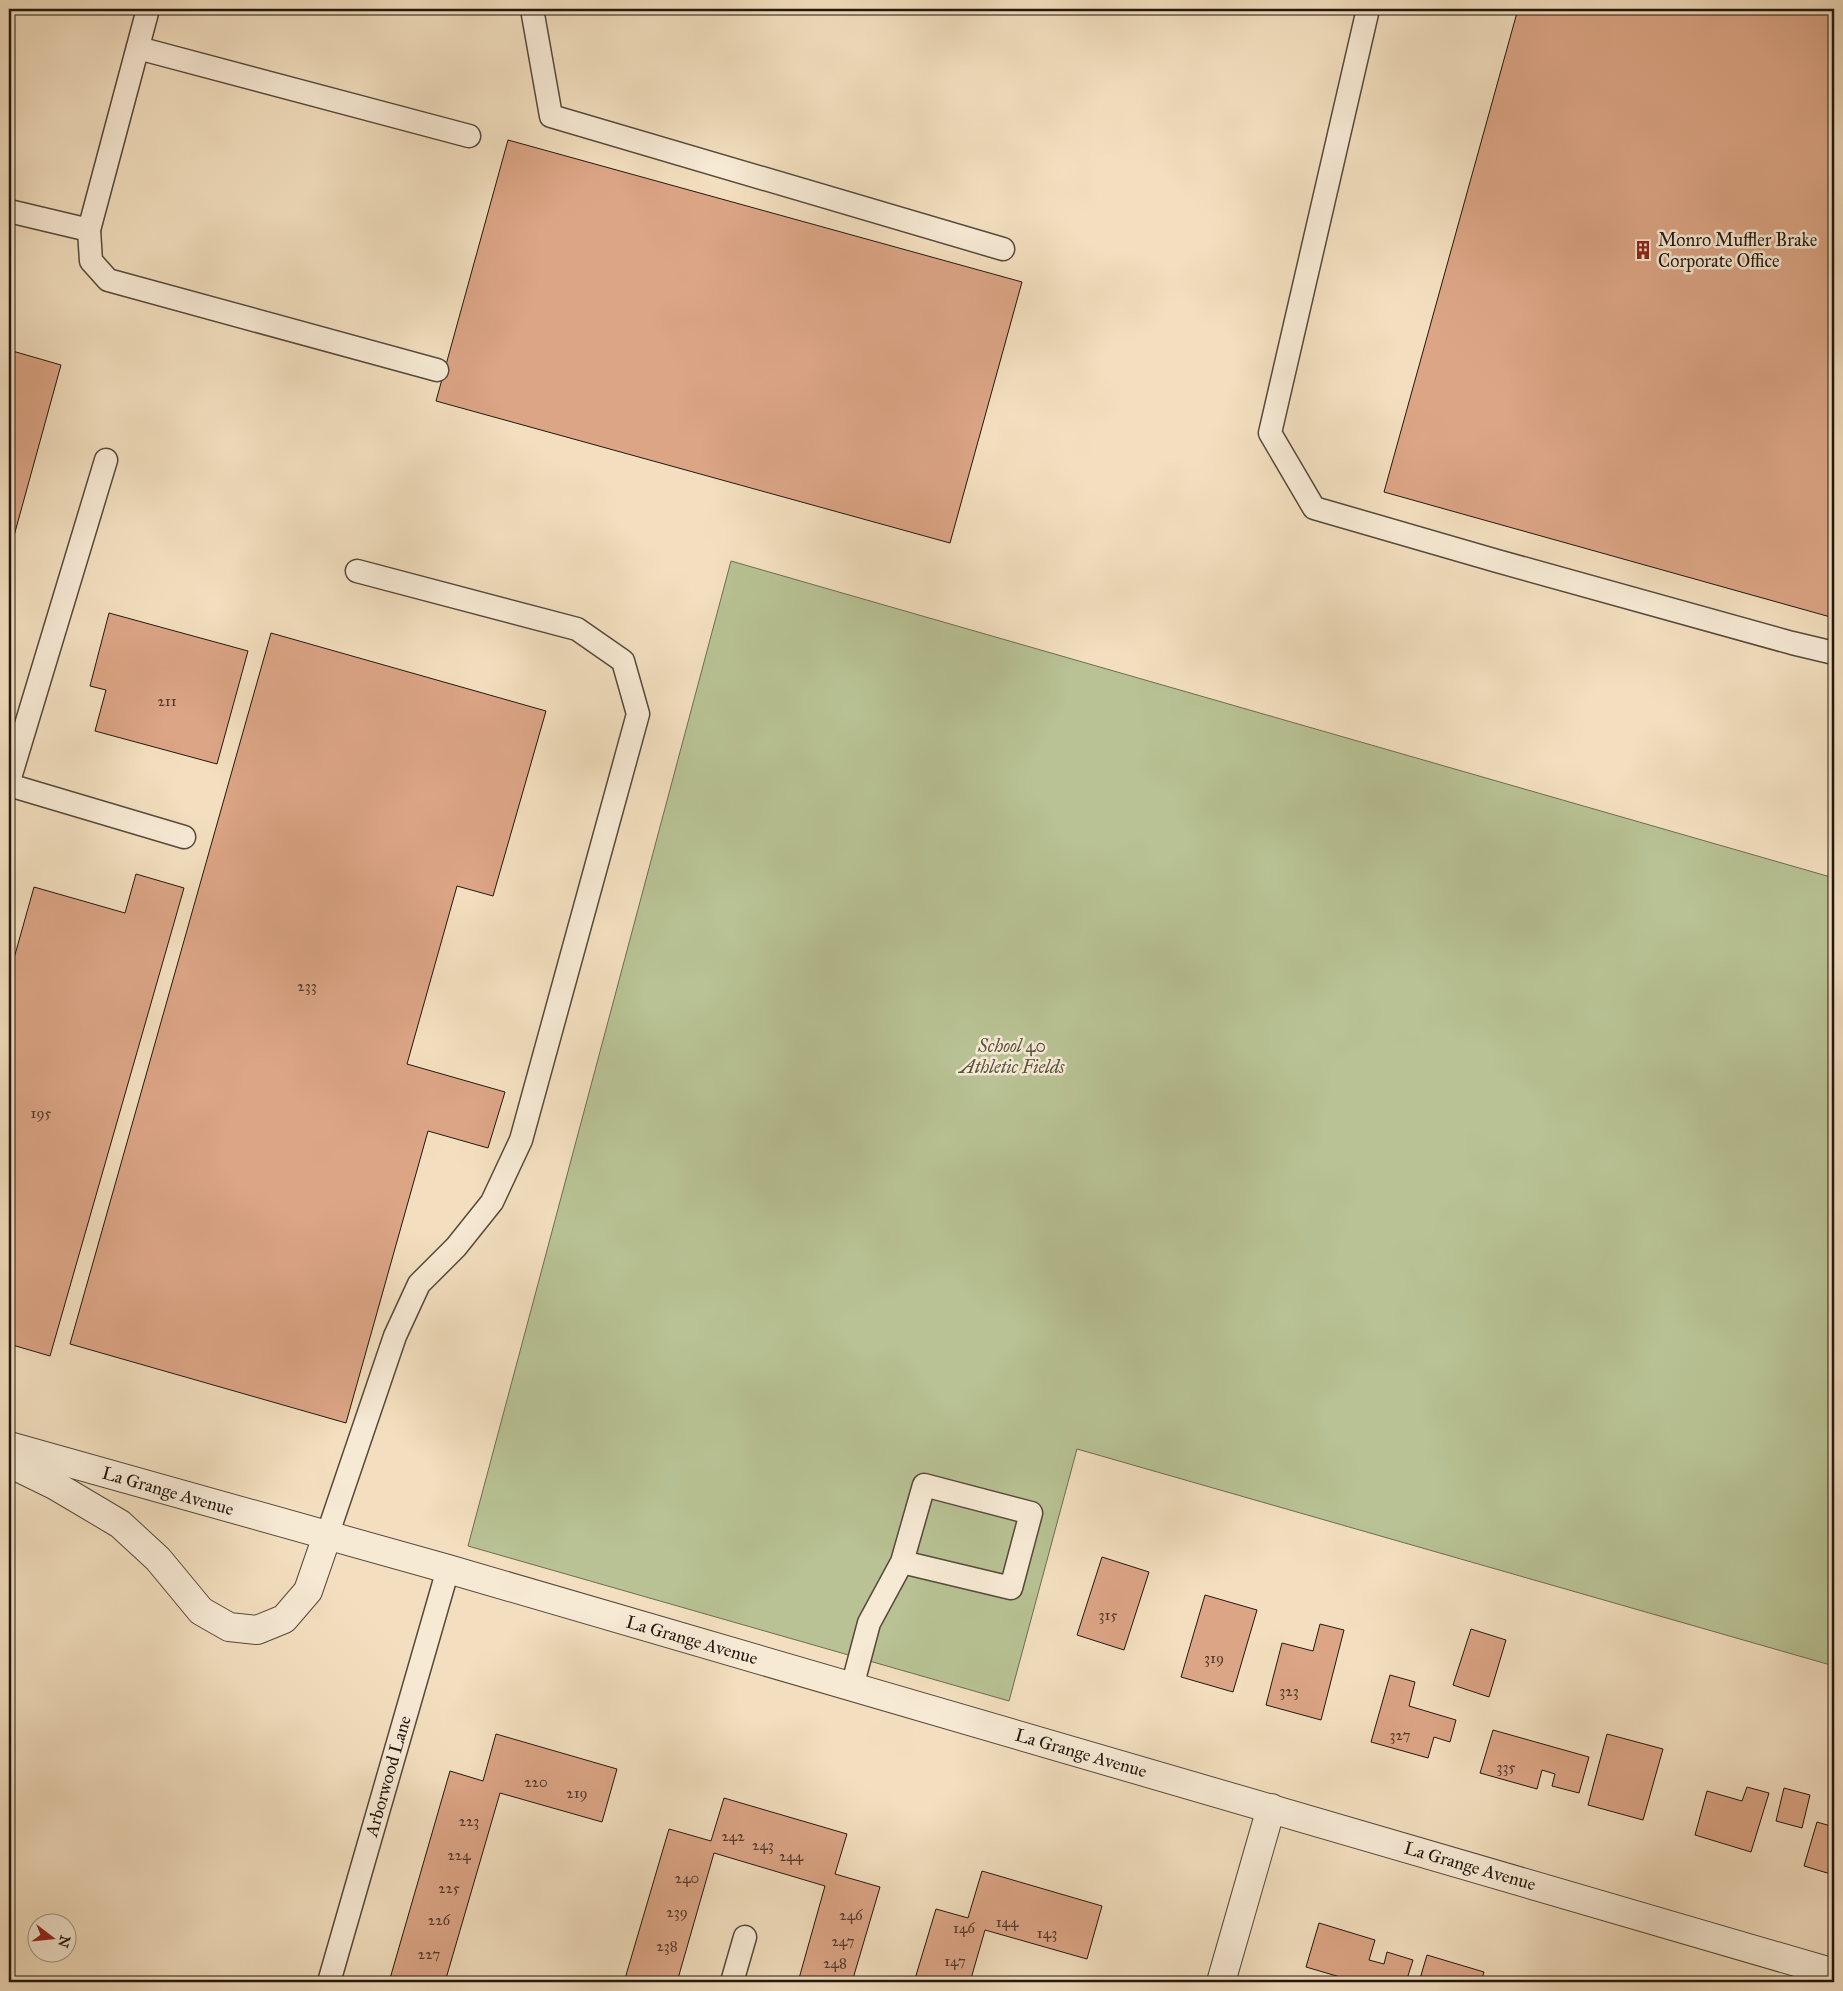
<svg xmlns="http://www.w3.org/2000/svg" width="1843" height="1991" font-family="'IM FELL Great Primer',serif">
	<rect width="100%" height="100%" fill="#f3dfbf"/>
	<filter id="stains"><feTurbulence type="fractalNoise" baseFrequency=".004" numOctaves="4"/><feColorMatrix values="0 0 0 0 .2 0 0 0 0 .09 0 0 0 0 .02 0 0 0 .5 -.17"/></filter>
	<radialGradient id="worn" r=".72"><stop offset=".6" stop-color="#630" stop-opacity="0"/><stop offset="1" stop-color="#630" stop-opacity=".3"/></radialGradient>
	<path fill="#b8c294" stroke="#6d6c52" d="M731,561L1834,878V1666L1077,1449L1009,1701L468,1546Z"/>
	<g fill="#dca586" stroke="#22170f">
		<path d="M1518,9H1834V618L1384,492Z"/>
		<path d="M508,140L1022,282L950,543L436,401Z"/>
		<path d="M9,350L61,365L9,554Z"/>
		<path d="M109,613L248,651L217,764L95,731L106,690L90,686Z"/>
		<path d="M271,633L546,711L493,896L457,886L407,1064L505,1092L488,1148L428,1131L346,1423L70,1344Z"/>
		<path d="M136,874L184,888L50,1356L9,1344V1321L14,1301L9,1299V976L34,887L125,913Z"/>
		<path d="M1102,1557L1149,1572L1124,1650L1077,1635Z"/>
		<path d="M1205,1595L1257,1610L1233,1692L1181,1677Z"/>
		<path d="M1320,1624L1344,1630L1321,1720L1266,1705L1282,1643L1313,1651Z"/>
		<path d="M1471,1629L1506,1640L1489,1697L1453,1685Z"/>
		<path d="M1390,1675L1415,1682L1409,1706L1456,1720L1450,1742L1434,1737L1428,1758L1371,1742Z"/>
		<path d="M1493,1730L1589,1757L1579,1793L1552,1786L1555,1774L1542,1770L1537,1789L1480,1773Z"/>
		<path d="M496,1734L617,1769L602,1822L500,1793L445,1982H389L450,1771L483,1781Z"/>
		<path d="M1607,1734L1663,1749L1643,1820L1588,1805Z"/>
		<path d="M1747,1787L1769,1793L1751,1852L1695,1835L1707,1791L1742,1801Z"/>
		<path d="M1784,1788L1810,1795L1802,1828L1776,1821Z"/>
		<path d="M724,1798L847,1834L835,1874L880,1887L852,1982H798L825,1886L714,1853L677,1982H624L669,1829L711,1841Z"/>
		<path d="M1817,1822L1834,1827V1875L1804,1866Z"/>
		<path d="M982,1871L1102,1906L1087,1959L985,1930L970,1982H914L936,1909L968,1918Z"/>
		<path d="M1319,1923L1375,1940L1369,1960L1384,1964L1387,1952L1413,1960L1406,1982H1357L1306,1967Z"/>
		<path d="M1427,1955L1484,1972L1481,1982H1419Z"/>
	</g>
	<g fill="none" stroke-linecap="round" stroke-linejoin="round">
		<g stroke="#56493b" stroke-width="25">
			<g id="service">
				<path d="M148,9L89,230L91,261L108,280L437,370"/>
				<path d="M532,9L551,116L1003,249"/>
				<path d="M1368,9L1270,433L1314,508L1497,561L1792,643L1834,653"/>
				<path d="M138,48L469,136"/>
				<path d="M9,211L89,230"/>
				<path d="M9,781L106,460"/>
				<path d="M9,785L184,837"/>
				<path d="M327,1536L395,1336L419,1284L456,1247L492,1202L521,1140L638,714L623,661L577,629L357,571"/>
				<path d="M852,1687L869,1623L902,1562L924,1485L1031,1513L1011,1588L902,1562"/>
				<path d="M329,1982L448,1569"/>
				<path d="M732,1982L745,1937"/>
			</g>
		</g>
		<g stroke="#56493b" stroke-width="30">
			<path id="minor" d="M1221,1982L1271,1808"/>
		</g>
		<g stroke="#56493b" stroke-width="30">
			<g id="tertiary">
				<path d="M9,1446L448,1569L1834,1973"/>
				<path d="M9,1463L56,1486L120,1524L158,1559L201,1611L229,1627L257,1630L284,1619L308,1591L327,1536"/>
			</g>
		</g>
		<use href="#service" stroke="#f7ead5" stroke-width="22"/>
		<use href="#minor" stroke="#f7ead5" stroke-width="28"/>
		<use href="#tertiary" stroke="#f7ead5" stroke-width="28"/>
	</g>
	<defs>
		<g id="building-bare" transform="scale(1.5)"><path d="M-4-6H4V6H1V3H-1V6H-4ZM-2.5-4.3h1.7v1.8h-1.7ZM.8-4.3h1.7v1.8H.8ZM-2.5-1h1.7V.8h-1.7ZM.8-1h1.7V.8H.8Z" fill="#8f2418" stroke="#f7ead5" stroke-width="2.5" paint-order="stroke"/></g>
	</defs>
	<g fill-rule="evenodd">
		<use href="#building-bare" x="1643" y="250"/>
	</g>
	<g text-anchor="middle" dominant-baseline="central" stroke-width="5" stroke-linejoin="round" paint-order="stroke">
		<g font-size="15" fill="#503a2d">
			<text x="167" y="701">211</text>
			<text x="307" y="986">233</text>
			<text x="41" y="1113">195</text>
			<text x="1108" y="1615">315</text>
			<text x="1214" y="1658">319</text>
			<text x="1289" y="1691">323</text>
			<text x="1400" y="1735">327</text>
			<text x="1506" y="1767">335</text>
			<text x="536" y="1782">220</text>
			<text x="577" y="1793">219</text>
			<text x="469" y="1821">223</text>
			<text x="733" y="1836">242</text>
			<text x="763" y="1845">243</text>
			<text x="459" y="1855">224</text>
			<text x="791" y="1856">244</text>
			<text x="687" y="1878">240</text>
			<text x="449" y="1888">225</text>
			<text x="677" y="1912">239</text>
			<text x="851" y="1915">246</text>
			<text x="439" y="1920">226</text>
			<text x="1007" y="1922">144</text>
			<text x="964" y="1928">146</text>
			<text x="1047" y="1933">143</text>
			<text x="843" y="1941">247</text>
			<text x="667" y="1946">238</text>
			<text x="429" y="1954">227</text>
			<text x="955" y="1961">147</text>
			<text x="835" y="1963">248</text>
		</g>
		<g font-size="18" fill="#22170f" stroke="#f7ead5" text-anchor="start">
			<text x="1658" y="240">Monro Muffler Brake<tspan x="1658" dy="21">Corporate Office</tspan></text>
		</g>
		<g font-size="18" font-style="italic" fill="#56533e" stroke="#f7ead5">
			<text x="1012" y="1046">School 40<tspan x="1012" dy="21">Athletic Fields</tspan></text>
		</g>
		<g font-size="18" fill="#22170f" stroke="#f7ead5">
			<text transform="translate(168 1491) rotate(16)">La Grange Avenue</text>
			<text transform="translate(692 1640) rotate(16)">La Grange Avenue</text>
			<text transform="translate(1081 1753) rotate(16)">La Grange Avenue</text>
			<text transform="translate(388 1776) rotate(-74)">Arborwood Lane</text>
			<text transform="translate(1470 1866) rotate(16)">La Grange Avenue</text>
		</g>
	</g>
	<rect width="1843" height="1991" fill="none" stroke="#f3dfbf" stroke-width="30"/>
	<rect x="10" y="10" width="1823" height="1971" fill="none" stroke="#22170f" stroke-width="2.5"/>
	<rect x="15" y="15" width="1813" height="1961" fill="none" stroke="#22170f"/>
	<g transform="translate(52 1938) rotate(106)"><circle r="24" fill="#f7ead5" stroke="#a29686"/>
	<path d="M0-4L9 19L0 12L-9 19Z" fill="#8f2418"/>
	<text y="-8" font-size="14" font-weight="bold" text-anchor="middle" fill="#22170f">N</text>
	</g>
	<rect width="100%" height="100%" filter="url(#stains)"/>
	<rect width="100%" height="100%" fill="url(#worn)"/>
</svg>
